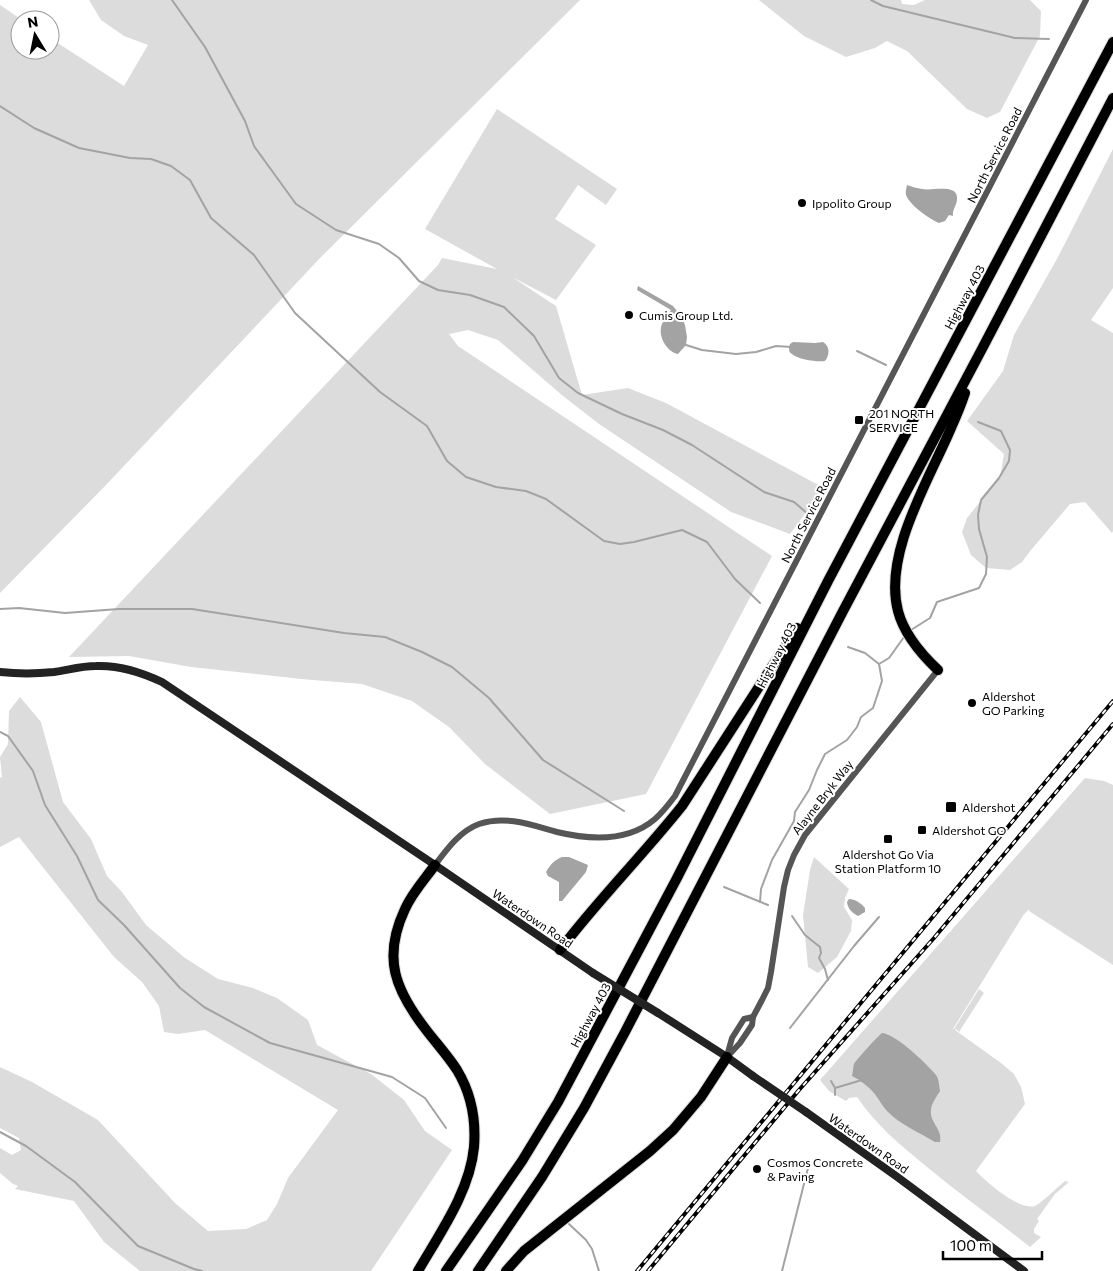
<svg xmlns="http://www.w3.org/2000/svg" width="1113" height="1271" font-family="Commissioner,sans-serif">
	<rect width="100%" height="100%" fill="#fff"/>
	<g fill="#dcdcdc">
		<path d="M89,0H580L322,256L105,486L0,593V5L22,20H20V50H50V38L124,86L148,45L124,36L101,20Z"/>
		<path d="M759,0H901L902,4L914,5L925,0H1030L1041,11L1040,36L1000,112L987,118L967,109L907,51L887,41L875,48L846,57L804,36Z"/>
		<path d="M497,109L617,189L606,205L578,185L555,219L596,245L556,300L512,277L556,306L582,395L628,388L666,403L824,488L790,534L731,512L599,424L563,396L498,340L468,330L449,334L458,346L772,556L646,794L550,814L485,764L449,727L412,701L362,684L301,679L191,667L129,656L69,657L438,265L442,258L497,269L425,229Z"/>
		<path d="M1113,149V288L1091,320L1113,333V531L1112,533L1085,502L1070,504L1031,550L1022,562L1010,570L986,568L971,555L962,532L967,518L1000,477L1004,454L967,421L1003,371L1014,335L1058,257Z"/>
		<path d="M20,697L41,722L63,802L91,839L107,876L122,892L146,925L185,958L218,979L253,988L277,998L308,1020L317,1045L371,1074L404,1100L425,1131L452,1150L371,1271H140L104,1242L74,1201L15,1189L18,1186L13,1184L0,1173V1148L12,1155L21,1150L19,1138L0,1128V1067L32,1082L98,1120L175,1203L208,1231L246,1229L267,1220L277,1204L288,1178L338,1110L205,1030L178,1034L164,1032L159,1006L142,982L114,957L19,837L0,847V777L2,778L0,757L8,744L9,711Z"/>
		<path d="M1085,778L1104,781L1113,785V965L1029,911L1030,909L1024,914L953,1029H954L979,989L984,993L959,1032L956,1029L955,1030L1001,1063L1014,1074L1021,1087L1025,1104L976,1171C986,1182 1020,1211 1035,1206C1039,1205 1060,1185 1065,1181L1069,1182L1055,1194L1037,1219L1039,1221L1034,1229V1233L1041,1237L1030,1247C996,1220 961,1195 927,1167C900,1145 877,1126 857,1097L849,1098L846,1101L829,1091L820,1080Z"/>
		<path d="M814,857L849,889L845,898L844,907L852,920L851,931L837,957L818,973L808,967L803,915L810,870Z"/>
	</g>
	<g fill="#a3a3a3">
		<path d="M907,185C912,187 917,188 922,189C932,191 956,184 957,197C958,204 952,209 953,216L949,215L945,221L939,223C930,219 912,207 907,197C905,194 906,189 907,185Z"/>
		<path d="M638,286L673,306L681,316L685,325L687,337L686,345L678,354C667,352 657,336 662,324C664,320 668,315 671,310L637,290Z"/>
		<path d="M793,342L815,343L823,342C830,346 830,355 825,361C817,362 799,360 792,354C789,352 789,351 789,347L790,344Z"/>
		<path d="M562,857H569L588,865L586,872L562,901H559V882L548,876L546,872C550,865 554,860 562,857Z"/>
		<path d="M849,899C855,899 861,903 865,908V912L858,916C852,913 848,909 847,902Z"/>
		<path d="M882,1033C896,1034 927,1064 936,1075C939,1079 939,1086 940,1091C937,1096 931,1104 931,1110C929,1122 943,1129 940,1142H935C920,1133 901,1125 888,1112C882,1106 879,1099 874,1093C868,1086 860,1080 852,1076C853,1072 853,1067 854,1064C856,1060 878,1036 882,1033Z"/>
	</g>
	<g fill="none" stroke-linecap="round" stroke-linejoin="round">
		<g stroke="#a3a3a3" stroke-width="2">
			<path d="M172,0L205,47L245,121L254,146L296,204L336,230L379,244L399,258L419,281L438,290L470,295L504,307L534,336L559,378L578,393L622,414L663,430L692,445L764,492L794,502L808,514"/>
			<path d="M871,0L883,6L1015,38L1049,39"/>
			<path d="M0,106L34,128L79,148L130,158L151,159L171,166L190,180L211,218L254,255L295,313L380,392L427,426L447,461L466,477L496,487L526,491L546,499L604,541L620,544L634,542L682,530L707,542L735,579L760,603"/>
			<path d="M686,345L702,350L736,354L756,352L776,346L791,347"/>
			<path d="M857,351L886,365"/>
			<path d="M0,609L19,608L65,613L119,609H192L344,633L385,637L422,652L452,667L489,698L543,760L624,811"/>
			<path d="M911,630L930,618L937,602L979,588L986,574L987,557L979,529L978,515L981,500L999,478L1009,461L1010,450L1001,431L978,422"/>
			<path d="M879,664L889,658L904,637"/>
			<path d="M0,732L8,736L33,771L45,805L77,856L98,900L124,925L180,988L204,1007L270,1043L392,1077L425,1098L446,1128"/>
			<path d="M724,887L768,905"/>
			<path d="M760,902L761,889L772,860L794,821L795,812L809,790L817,770L825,754L847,740L857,727L861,717L873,708L882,681L879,664L865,653L848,647"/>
			<path d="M792,916L805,935L820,947L821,953L819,958L825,969L828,980"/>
			<path d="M790,1028L854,946L879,917"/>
			<path d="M831,1081L835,1088V1095"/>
			<path d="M835,1088L862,1080"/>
			<path d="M0,1132L26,1146L75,1182L138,1246L194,1269L202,1271"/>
			<path d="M569,1224L586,1240L592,1249L599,1271"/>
			<path d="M782,1271L808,1168"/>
		</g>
		<g stroke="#dbdbdb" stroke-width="12">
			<g id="motorway">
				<path d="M938,670C921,654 904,634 898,611C883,554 929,480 951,428C956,417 961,405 965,393"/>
				<path d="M560,950C598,900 643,855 682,806L797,628"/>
				<path d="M418,1271C440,1233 470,1191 474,1147C476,1121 471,1093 457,1070C448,1056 437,1044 427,1031C395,990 382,958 405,909C412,893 425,879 435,865"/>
				<path d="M446,1271L522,1161L558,1102L677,878L828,581L1113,42"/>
				<path d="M478,1271L542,1177L584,1108L625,1032L842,613L983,347L1113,98"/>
				<path d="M506,1271L524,1251L650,1151L673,1130L701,1097L727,1057"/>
			</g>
		</g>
		<g stroke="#555" stroke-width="6">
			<path d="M435,865C447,849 460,831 479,824C506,815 532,825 557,832C590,840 628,842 655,819C663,812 669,804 675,796L1086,0"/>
			<path d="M727,1056L732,1038L744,1019L753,1017"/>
			<path d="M727,1057L740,1043L752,1025L753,1017L762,1000L768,988L771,972L784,887L788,870L794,855L805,835L938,670"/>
		</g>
		<g stroke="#222" stroke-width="8">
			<path d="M0,672C18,674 35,674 54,672C68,670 81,666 96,666C119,665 141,672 162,682L435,865L593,973"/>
			<path d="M658,1013L727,1057L753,1076"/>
			<path d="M806,1112L896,1176L1024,1271"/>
		</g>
		<use href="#motorway" stroke="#000" stroke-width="10"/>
		<g stroke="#000" stroke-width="4">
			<g id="rail">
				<path d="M637,1271L1113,701"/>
				<path d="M648,1271L799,1090L934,938L1113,724"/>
			</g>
		</g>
		<use href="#rail" stroke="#fff" stroke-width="2" stroke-dasharray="5.5" stroke-linecap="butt"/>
		<g stroke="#222" stroke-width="8">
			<path d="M593,973L658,1013"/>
			<path d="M753,1076L806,1112"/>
		</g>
	</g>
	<g fill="#000" stroke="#fff" stroke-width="2">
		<circle cx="802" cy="203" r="5"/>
		<circle cx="629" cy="315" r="5"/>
		<rect x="854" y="415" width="10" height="10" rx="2.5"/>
		<circle cx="972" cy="703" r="5"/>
		<rect x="945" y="801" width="12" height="12" rx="2.5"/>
		<rect x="917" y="825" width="10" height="10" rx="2.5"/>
		<rect x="883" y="834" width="10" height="10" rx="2.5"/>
		<circle cx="757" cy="1169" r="5"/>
	</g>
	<g text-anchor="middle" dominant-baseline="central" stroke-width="4" stroke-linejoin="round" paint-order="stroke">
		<g font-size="12" fill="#000" stroke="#fff">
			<text transform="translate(994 155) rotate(-63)">North Service Road</text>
			<text transform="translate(964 297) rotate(-62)">Highway 403</text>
			<text transform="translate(808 515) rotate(-63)">North Service Road</text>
			<text transform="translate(776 655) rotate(-63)">Highway 403</text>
			<text transform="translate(822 797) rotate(-52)">Alayne Bryk Way</text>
			<text transform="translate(533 918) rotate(34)">Waterdown Road</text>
			<text transform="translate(590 1015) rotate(-62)">Highway 403</text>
			<text transform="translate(869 1143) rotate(35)">Waterdown Road</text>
		</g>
		<g font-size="12" fill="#000" stroke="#fff" text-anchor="start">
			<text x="812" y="203">Ippolito Group</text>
			<text x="639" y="315">Cumis Group Ltd.</text>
			<text x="869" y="413">201 NORTH<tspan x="869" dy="14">SERVICE</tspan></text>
			<text x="982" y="696">Aldershot<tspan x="982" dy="14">GO Parking</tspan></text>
			<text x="962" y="807">Aldershot</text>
			<text x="932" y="830">Aldershot GO</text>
			<text x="888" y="854" text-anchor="middle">Aldershot Go Via<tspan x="888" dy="14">Station Platform 10</tspan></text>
			<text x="767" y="1162">Cosmos Concrete<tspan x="767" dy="14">&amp; Paving</tspan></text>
		</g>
	</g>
	<g transform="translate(35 35) rotate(350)"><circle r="24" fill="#ffffff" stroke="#999999"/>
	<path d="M0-4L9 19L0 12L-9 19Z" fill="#000000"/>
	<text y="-8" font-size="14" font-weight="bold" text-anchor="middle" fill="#000000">N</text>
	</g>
	<path d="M943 1251v8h99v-8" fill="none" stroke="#000000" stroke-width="2.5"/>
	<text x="950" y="1251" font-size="15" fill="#000000" stroke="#ffffff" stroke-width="4" paint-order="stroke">100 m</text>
</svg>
